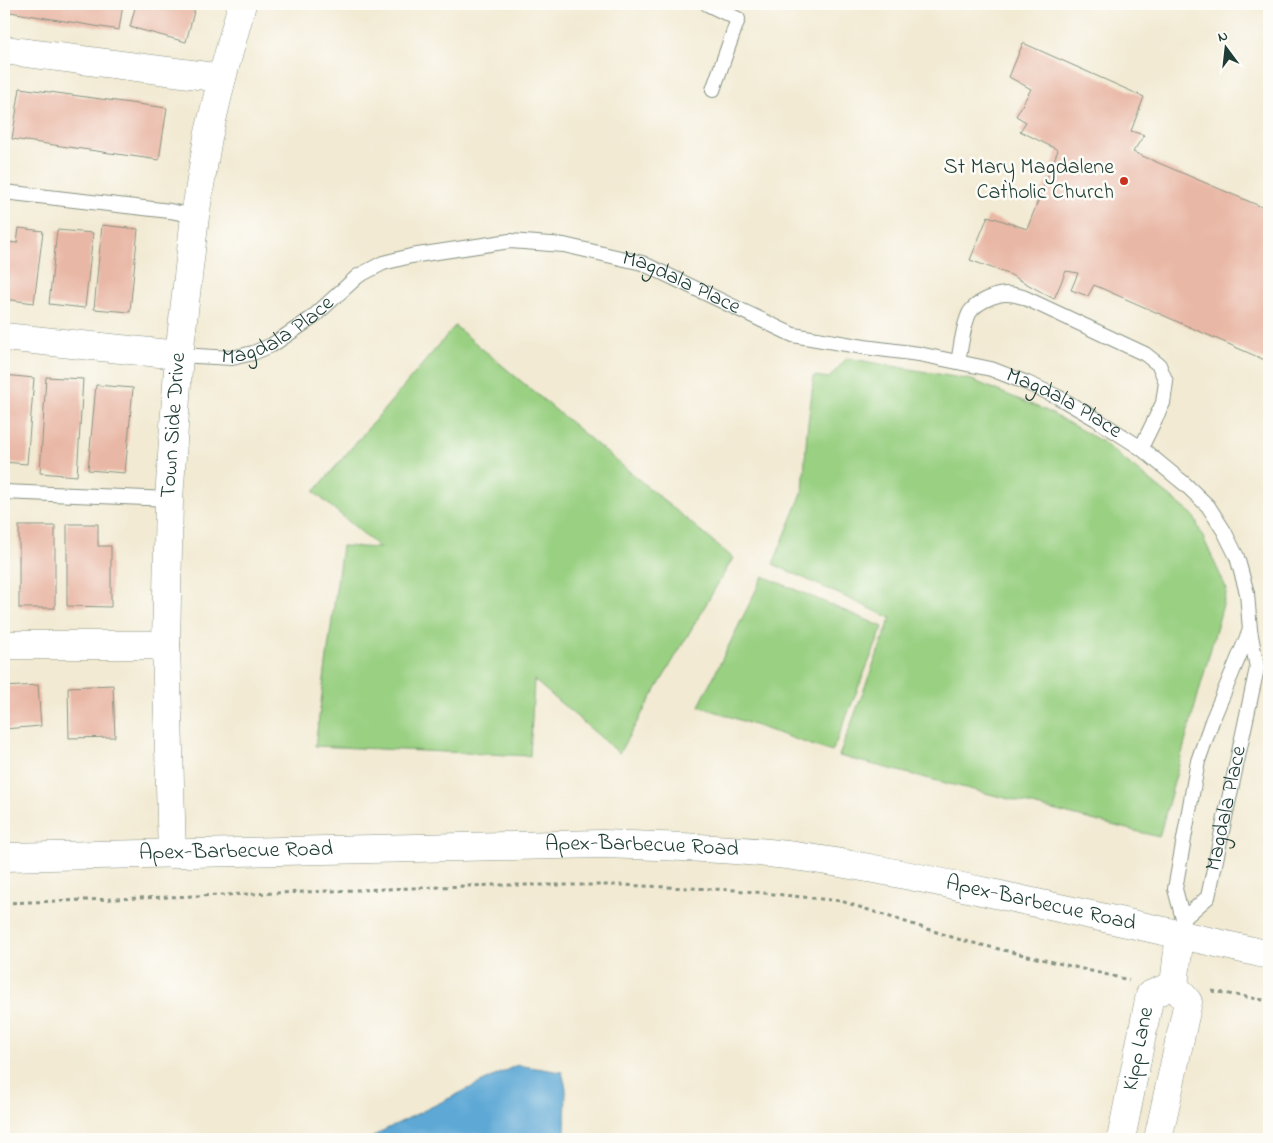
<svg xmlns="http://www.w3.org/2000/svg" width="1273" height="1143" font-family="'Indie Flower',sans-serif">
	<rect width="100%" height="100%" fill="#fdfcf7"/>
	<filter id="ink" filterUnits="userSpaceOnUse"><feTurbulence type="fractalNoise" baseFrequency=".02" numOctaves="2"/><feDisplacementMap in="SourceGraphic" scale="10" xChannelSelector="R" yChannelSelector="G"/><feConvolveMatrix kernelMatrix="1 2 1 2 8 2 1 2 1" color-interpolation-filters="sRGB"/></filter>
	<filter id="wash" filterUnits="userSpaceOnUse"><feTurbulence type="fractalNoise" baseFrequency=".0096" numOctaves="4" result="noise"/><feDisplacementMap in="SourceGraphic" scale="20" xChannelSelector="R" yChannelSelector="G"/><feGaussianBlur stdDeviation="1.12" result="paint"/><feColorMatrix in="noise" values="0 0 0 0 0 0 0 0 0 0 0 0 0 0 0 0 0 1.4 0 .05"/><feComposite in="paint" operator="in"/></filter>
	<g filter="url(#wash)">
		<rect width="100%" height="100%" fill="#f2ead3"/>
		<g fill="#9ad082" stroke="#5c865b">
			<path d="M455,326L733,558L619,753L534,680L530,756L315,746L342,546L380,548L314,492Z"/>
			<path d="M847,358L972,380L1047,411L1101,441L1193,515L1227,590L1159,837L839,756L891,618L773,564L803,491L807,431L814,376L829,378Z"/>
			<path d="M763,576L883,627L832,752L699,706Z"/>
		</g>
		<path fill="#5da8d5" stroke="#3e7284" d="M517,1065L562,1072L566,1088L565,1139H370L380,1132Z"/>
		<g id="blocks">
			<g fill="#e9b7a5">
				<path d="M4,4H123L119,30L4,11Z"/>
				<path d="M136,4H196L186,42L130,27Z"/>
				<path d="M1023,43L1144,97L1131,131L1144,135L1133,152L1269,210V355L1267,361L1094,285L1088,296L1071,290L1078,273L1066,271L1054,299L1011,275L970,260L988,216L1027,229L1058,150L1020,131L1026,122L1016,116L1031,89L1009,77Z"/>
				<path d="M20,88L167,108L159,160L12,139Z"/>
				<path d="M102,225L138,229L130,312L94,309Z"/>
				<path d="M19,228L43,231L34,303L4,299V251L5,242L17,243Z"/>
				<path d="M57,230L93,233L85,308L49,304Z"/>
				<path d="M4,375L34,378L27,464L4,462Z"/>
				<path d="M46,377L83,379L77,476L40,473Z"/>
				<path d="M96,385L133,388L125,473L88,470Z"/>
				<path d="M67,524H98V546H111V607L67,606Z"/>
				<rect x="19" y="526" width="36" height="82"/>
				<path d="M38,685L41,726L4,729V687Z"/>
				<path d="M113,685L115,737L69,738L68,687Z"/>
			</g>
		</g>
	</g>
	<g filter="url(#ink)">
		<use href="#blocks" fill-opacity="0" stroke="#889484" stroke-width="1"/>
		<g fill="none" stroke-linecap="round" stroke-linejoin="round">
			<g stroke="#889484" stroke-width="16">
				<g id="service">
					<path d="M707,4L738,19L713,90"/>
					<path d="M4,192L170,211L195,216"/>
					<path id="s1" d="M179,355L232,358L253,353L272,345L312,318L358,276L383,263L411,256L510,241L564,245L642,263L793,335L864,347L919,354L991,369L1027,383L1058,397L1096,419L1141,448L1186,485L1208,506L1224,531L1237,557L1247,593L1250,630"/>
					<path d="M958,362C961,348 963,324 970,312C976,303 996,293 1008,294C1013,294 1018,296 1023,297L1145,354L1159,365L1166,382L1163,403L1141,448"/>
					<path d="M4,492L169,499"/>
					<path id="s2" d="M1180,934L1183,919L1208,897L1257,668L1250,630L1212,721L1198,761L1175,889L1183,919"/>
				</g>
			</g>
			<g stroke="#889484" stroke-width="29">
				<g id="minor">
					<path d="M4,50L222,78"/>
					<path d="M4,337L179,355"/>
					<path d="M4,645H166"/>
					<path id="s3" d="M172,854L166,645L169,499L179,355L195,216L208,137L222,78L242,4"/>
					<path d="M1174,985L1180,934"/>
					<path id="s4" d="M1121,1139L1150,995L1174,985"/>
					<path d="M1158,1139L1188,1002L1174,985"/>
				</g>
			</g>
			<g stroke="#889484" stroke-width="29">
				<g id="tertiary">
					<path id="s5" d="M4,857L602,844C664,846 726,848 787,855C864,865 939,882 1014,898C1099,917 1184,935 1269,955"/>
				</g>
			</g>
			<g stroke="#889484" stroke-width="3" stroke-dasharray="4 4" stroke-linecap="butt">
				<path d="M4,903L494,885H621L735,890L841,901L961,940L1129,980"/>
				<path d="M1212,991L1269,1001"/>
			</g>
			<use href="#service" stroke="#fff" stroke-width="14"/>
			<use href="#minor" stroke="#fff" stroke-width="28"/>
			<use href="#tertiary" stroke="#fff" stroke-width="28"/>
		</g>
	</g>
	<circle fill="#c8321e" stroke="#fdfcf7" stroke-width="2" cx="1124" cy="181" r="5"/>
	<g text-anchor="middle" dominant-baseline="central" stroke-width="5" stroke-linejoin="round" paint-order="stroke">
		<g font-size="22" fill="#1f3d34" stroke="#fdfcf7" text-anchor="end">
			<text x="1114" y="168">St Mary Magdalene<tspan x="1114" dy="25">Catholic Church</tspan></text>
		</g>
		<g font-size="22" fill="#1f3d34" stroke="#fdfcf7">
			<text stroke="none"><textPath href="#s1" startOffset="541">Magdala Place</textPath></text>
			<text stroke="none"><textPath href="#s1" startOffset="106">Magdala Place</textPath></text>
			<text stroke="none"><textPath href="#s1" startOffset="946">Magdala Place</textPath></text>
			<text stroke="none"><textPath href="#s3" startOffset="429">Town Side Drive</textPath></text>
			<text stroke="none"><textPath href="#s2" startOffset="139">Magdala Place</textPath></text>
			<text stroke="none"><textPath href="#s5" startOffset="638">Apex-Barbecue Road</textPath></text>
			<text stroke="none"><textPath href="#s5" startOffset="232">Apex-Barbecue Road</textPath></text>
			<text stroke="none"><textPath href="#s5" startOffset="1042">Apex-Barbecue Road</textPath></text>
			<text stroke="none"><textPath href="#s4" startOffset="92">Kipp Lane</textPath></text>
		</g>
	</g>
	<rect width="1273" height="1143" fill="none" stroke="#fdfcf7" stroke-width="20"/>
	<g transform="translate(1226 48) rotate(345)" stroke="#fdfcf7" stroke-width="4" paint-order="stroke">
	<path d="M0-4L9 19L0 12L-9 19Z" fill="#1f3d34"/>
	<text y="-8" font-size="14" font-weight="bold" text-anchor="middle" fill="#1f3d34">N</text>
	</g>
</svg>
